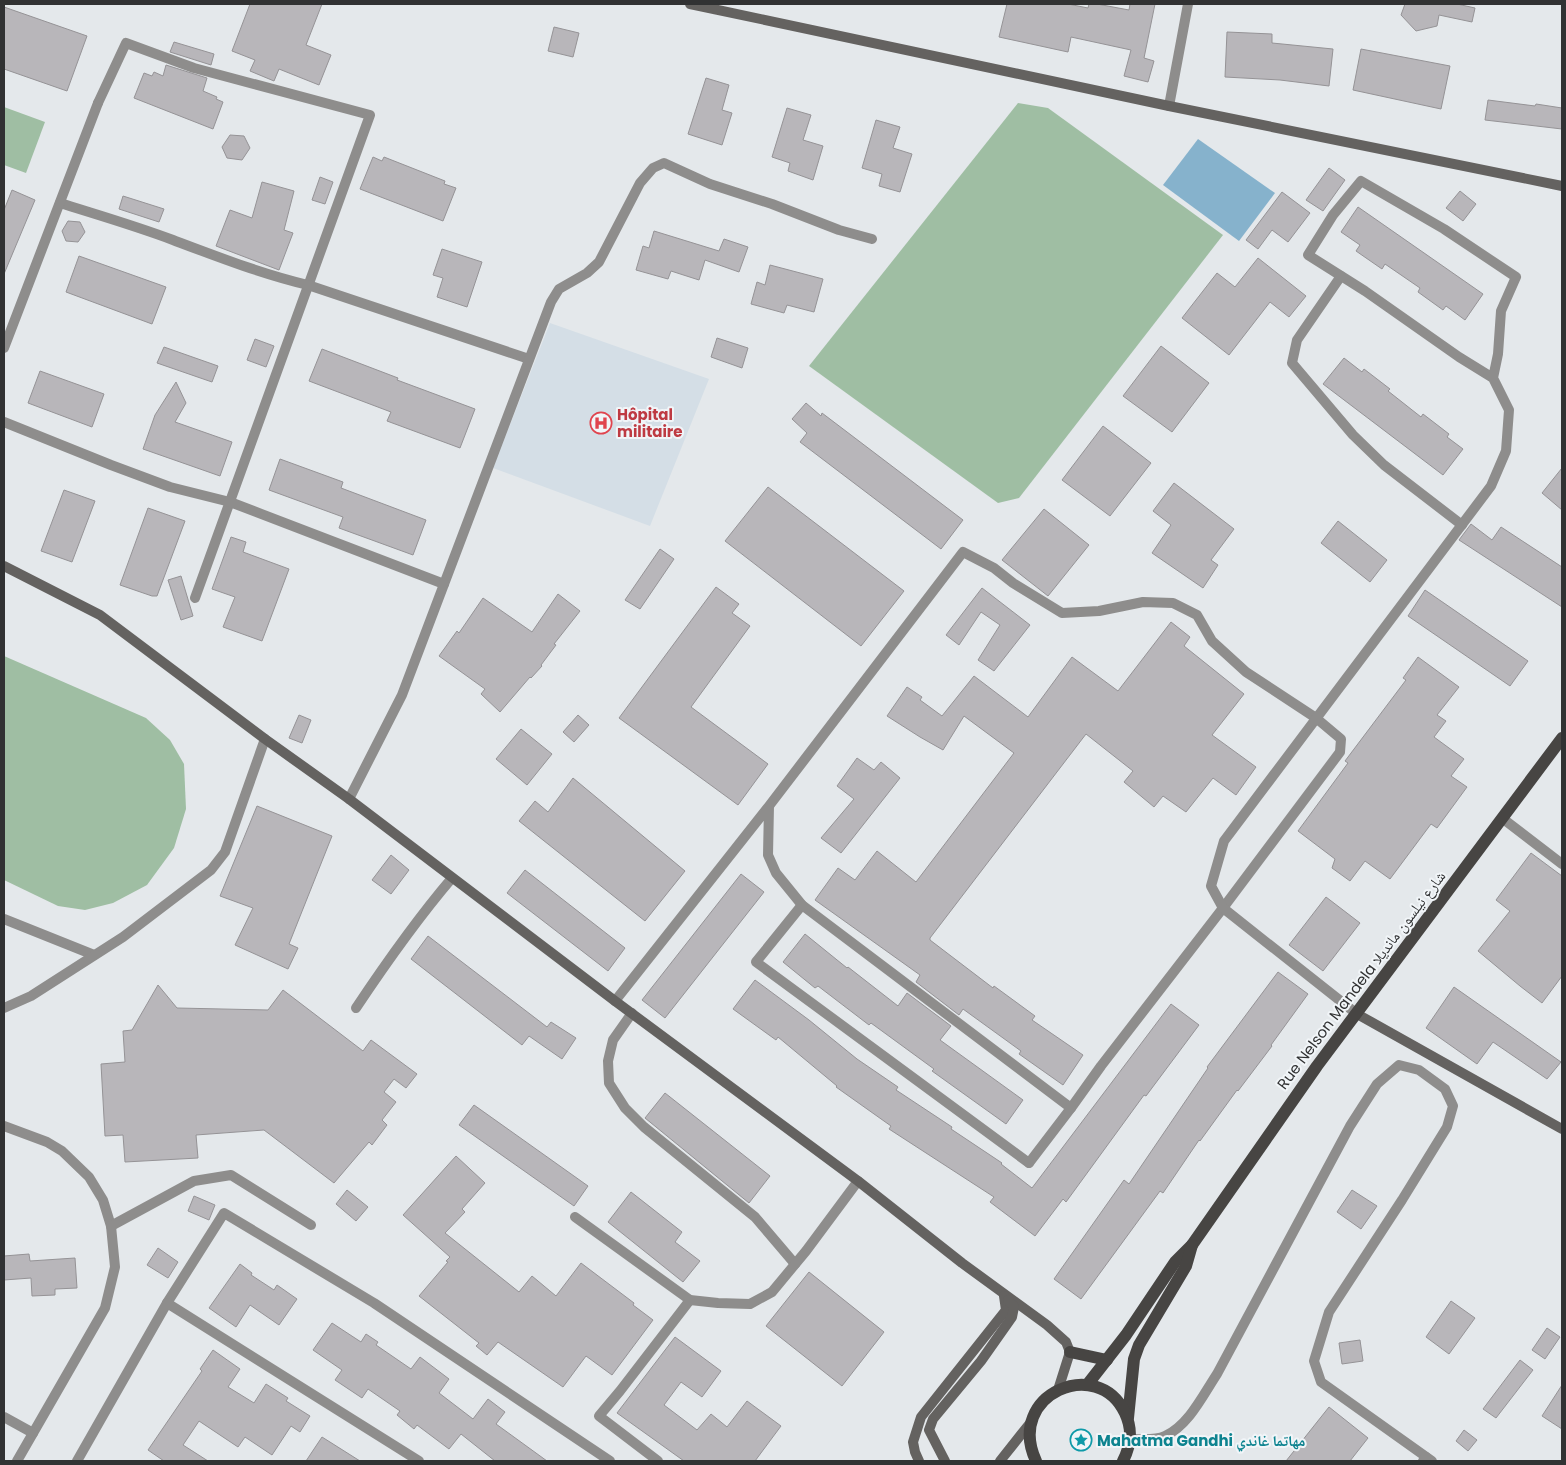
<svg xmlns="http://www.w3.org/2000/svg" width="1566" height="1465" font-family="Poppins,'Noto Naskh Arabic',sans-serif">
	<rect width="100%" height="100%" fill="#e4e8eb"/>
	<path fill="#d4dee6" d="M550,323L709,379L650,526L493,468Z"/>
	<g fill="#9fbea3">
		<path d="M1018,103L1048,108L1223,235L1019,498L998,503L809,366Z"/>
		<path d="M4,107L45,122L26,173L4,165Z"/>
		<path d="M4,656L146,718L170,740L184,764L186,809L174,848L147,885L113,903L85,910L58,906L4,880Z"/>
	</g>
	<path fill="#86b2cc" d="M1198,139L1275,193L1239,241L1163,185Z"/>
	<g fill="#b8b6ba" stroke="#959396">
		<path d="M250,4H322L306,45L331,55L319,85L279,69L274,81L250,71L255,60L232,51Z"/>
		<path d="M1007,4H1068L1088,8L1089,4H1097L1129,10L1130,4H1155L1144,58L1154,61L1148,82L1124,76L1131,50L1071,37L1068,52L999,37Z"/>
		<path d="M1405,4H1457L1475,8L1472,22L1439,15L1437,26L1416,31L1401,15Z"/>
		<path d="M4,7L87,36L67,91L4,69Z"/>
		<path d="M554,27L579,33L573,57L548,51Z"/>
		<path d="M1227,32L1272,34V43L1333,49L1329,86L1280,80L1225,77Z"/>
		<path d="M174,42L214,54L211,65L170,52Z"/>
		<path d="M1361,49L1450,66L1441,109L1353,90Z"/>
		<path d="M166,65L207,78L203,91L217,97L216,99L223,102L213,129L134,98L144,73L152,76L154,72L163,76Z"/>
		<path d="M706,78L729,85L722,110L732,113L722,145L688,134Z"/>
		<path d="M1488,100L1535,106L1536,104L1562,108V129L1485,120Z"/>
		<path d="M787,108L811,115L803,140L823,146L813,180L788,171L790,163L772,157Z"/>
		<path d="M876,120L900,127L893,148L912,154L900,192L879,186L882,174L862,168Z"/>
		<path d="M230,135L244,136L250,148L242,160L227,158L222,147Z"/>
		<path d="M373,157L382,161L384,157L445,181L444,184L456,188L443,221L360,189Z"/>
		<path d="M1329,168L1345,180L1323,211L1306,200Z"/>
		<path d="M320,177L333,182L325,204L312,200Z"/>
		<path d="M262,182L294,191L284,230L293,233L279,270L216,246L230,210L252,218Z"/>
		<path d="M12,190L35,200L4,274V210Z"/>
		<path d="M1460,191L1476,204L1463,221L1446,208Z"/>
		<path d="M1282,192L1310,213L1288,242L1272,230L1258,249L1246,240Z"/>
		<path d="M123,196L164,209L159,222L119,209Z"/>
		<path d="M1358,207L1483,294L1465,320L1446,306L1443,310L1418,292L1420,288L1385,264L1382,269L1356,251L1360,245L1341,232Z"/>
		<path d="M68,221L80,222L85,232L78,242L66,241L62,231Z"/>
		<path d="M654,231L719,251L724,239L748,247L739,272L705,260L699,280L671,271L668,279L636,270L643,246L649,248Z"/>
		<path d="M442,249L482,262L467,307L437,297L443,278L433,275Z"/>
		<path d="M79,256L166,287L152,324L66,292Z"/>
		<path d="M1258,258L1306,296L1289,317L1270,302L1229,355L1182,318L1217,273L1235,287Z"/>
		<path d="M770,265L823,279L814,312L787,305L784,313L751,304L757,282L765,285Z"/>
		<path d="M717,338L748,348L742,368L711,357Z"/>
		<path d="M255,339L274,346L266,367L247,360Z"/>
		<path d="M1161,346L1209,383L1172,432L1123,396Z"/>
		<path d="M164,347L218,366L212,382L157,363Z"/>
		<path d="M322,349L398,378L397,380L475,409L460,448L387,421L391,412L309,381Z"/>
		<path d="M1344,358L1362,372L1364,369L1390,389L1388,391L1421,417L1423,414L1449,434L1447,437L1463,449L1443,475L1323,384Z"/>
		<path d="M40,371L104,394L92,427L28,403Z"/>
		<path d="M176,382L186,403L175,422L232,442L220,476L143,449L155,415Z"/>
		<path d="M806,403L821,416L822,413L963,520L941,549L800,442L807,433L792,419Z"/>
		<path d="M1103,426L1151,463L1110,516L1062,480Z"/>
		<path d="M280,459L343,482L341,488L426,520L413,555L339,528L343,517L269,490Z"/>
		<path d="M1562,468V510L1542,493Z"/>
		<path d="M1174,483L1234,529L1211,560L1218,565L1203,588L1152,553L1171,525L1153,511Z"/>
		<path d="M768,487L904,591L861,646L725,541Z"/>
		<path d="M64,490L95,501L72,562L41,551Z"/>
		<path d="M148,508L185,521L157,596H152L120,585Z"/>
		<path d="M1044,509L1089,545L1048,596L1002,560Z"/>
		<path d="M1338,521L1387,560L1370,582L1321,543Z"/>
		<path d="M1471,524L1492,540L1501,527L1562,567V607L1459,540Z"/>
		<path d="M231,537L246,542L243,552L289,569L262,641L223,627L235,597L212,589Z"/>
		<path d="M660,549L674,559L640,609L625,600Z"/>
		<path d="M181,576L193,616L181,620L168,580Z"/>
		<path d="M716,587L739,604L732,613L750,626L691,707L768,764L738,805L619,718Z"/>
		<path d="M982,588L1030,625L994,671L978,660L1000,625L981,612L959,645L946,635Z"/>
		<path d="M1425,590L1528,661L1510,686L1408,616Z"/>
		<path d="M558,594L580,611L554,644L556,645L541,665L542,666L531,678L530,677L500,712L481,694L485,689L439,656L457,631L459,633L483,598L532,632Z"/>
		<path d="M1171,622L1190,637L1184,646L1244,694L1212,735L1256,767L1236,795L1213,778L1186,812L1163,796L1154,807L1124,782L1133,771L1086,734L930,938V940L993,988L994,986L1035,1016L1032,1020L1083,1055L1063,1085L1019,1054L1021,1051L963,1009L959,1015L916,982L920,975L815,900L838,868L855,880L877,851L916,882L1014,753L964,716L943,750L920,737L887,716L907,687L922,697L920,700L942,716L974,676L1028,717L1072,657L1118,691Z"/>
		<path d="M1418,657L1459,687L1437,715L1446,721L1434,737L1464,759L1451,776L1467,787L1437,828L1431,824L1390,879L1365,861L1350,881L1332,868L1335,859L1298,831L1348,763L1345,761L1406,680L1403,678Z"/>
		<path d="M299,715L311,720L302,743L289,738Z"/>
		<path d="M578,715L589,725L574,742L563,732Z"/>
		<path d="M521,729L552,754L527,785L496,759Z"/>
		<path d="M857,758L874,770L881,762L900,778L841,853L821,838L854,799L837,786Z"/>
		<path d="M573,778L685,871L645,921L519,821L535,801L548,812Z"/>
		<path d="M257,806L332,836L289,944L298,948L288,969L235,945L253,908L220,896Z"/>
		<path d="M1531,853L1562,876V976L1542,1003L1520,986L1478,951L1510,911L1496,900Z"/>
		<path d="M391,855L409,870L391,894L372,880Z"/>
		<path d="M525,870L625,948L608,971L507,893Z"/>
		<path d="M741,874L764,892L665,1018L642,1000Z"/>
		<path d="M1326,897L1360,923L1323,971L1289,945Z"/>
		<path d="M805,934L847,968L848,967L898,1006L907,993L951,1026L940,1040L1023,1100L1006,1124L932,1071L934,1069L871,1023L869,1025L818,986L815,988L783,962Z"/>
		<path d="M428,936L547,1027L551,1022L576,1038L562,1059L529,1036L522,1045L411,959Z"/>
		<path d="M1278,972L1308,994L1271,1045L1272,1046L1238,1091L1237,1090L1200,1141L1199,1140L1163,1193L1160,1191L1081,1299L1054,1279L1124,1180L1129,1184L1208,1068L1207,1067Z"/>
		<path d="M755,980L809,1020L857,1059L898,1087L896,1090L952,1127L951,1129L1002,1163L1001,1164L1032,1188L1171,1004L1199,1025L1146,1096L1144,1095L1066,1202L1063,1199L1035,1236L990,1202L994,1197L889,1129L891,1126L836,1087L837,1086L778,1037L776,1040L733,1009Z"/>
		<path d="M158,985L177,1008L268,1010L283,990L363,1051L371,1040L417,1074L406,1088L394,1079L384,1092L396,1102L382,1120L387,1125L372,1145L369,1142L334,1183L264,1130L196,1135L198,1158L125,1162L123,1135L105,1136L101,1064L125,1062L123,1031L132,1030Z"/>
		<path d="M1454,987L1561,1062L1547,1079L1493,1042L1477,1064L1426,1028Z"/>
		<path d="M665,1093L770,1176L749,1203L645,1118Z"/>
		<path d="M474,1105L588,1186L574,1206L459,1125Z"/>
		<path d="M456,1156L485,1183L462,1209L465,1212L445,1233L519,1292L532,1276L556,1296L581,1263L634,1303L633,1305L653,1320L612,1375L586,1356L563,1387L498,1342L487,1355L476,1346L479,1343L419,1296L448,1262L446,1261L450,1257L403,1215Z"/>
		<path d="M347,1190L368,1207L356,1221L336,1204Z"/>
		<path d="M1352,1190L1377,1206L1361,1229L1337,1212Z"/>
		<path d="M631,1192L682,1232L675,1242L700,1261L683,1282L608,1222Z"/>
		<path d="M194,1196L215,1205L209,1220L188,1211Z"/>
		<path d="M158,1248L178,1262L168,1278L147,1265Z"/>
		<path d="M29,1254L30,1261L75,1258L77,1288L55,1289V1295L32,1296L31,1278L4,1280V1256Z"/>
		<path d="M240,1264L252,1273L251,1275L274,1290L277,1285L297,1299L279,1325L250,1305L236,1327L209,1308Z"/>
		<path d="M809,1272L884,1332L842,1386L766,1326Z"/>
		<path d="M1451,1301L1475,1318L1449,1354L1426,1337Z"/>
		<path d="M332,1323L361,1342L366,1334L378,1342L376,1345L411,1369L420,1357L449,1379L439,1393L473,1419L488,1399L505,1412L496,1424L547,1461H495L461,1434L449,1449L417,1425L414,1429L397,1415L400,1411L368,1389L362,1398L335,1380L342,1370L313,1350Z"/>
		<path d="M1547,1328L1560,1337L1545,1359L1532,1350Z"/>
		<path d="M675,1337L721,1371L702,1397L681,1382L664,1405L697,1430L711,1414L727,1427L747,1401L781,1426L755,1461H684L617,1413Z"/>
		<path d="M1360,1340L1363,1361L1342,1364L1339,1343Z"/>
		<path d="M213,1350L240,1369L228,1387L254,1403L266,1384L288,1398L286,1401L310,1416L300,1432L291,1426L272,1455L245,1437L238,1447L199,1421L183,1445L208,1461H164L148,1450L202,1371L200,1369Z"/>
		<path d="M1520,1360L1533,1370L1496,1418L1483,1409Z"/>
		<path d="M1562,1385V1429L1542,1416Z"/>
		<path d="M1329,1407L1368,1438L1350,1461H1286Z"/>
		<path d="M1464,1430L1477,1440L1468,1451L1456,1441Z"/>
		<path d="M322,1437L360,1461H306Z"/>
	</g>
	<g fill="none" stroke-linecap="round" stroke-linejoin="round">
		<g stroke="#8e8d8c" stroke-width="10">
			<path d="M98,103L126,43L194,68L370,115L195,598"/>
			<path d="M60,203C98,215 136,226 173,240C218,257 262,274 308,285L529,359"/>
			<path d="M4,422L111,465L170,487L230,502L444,584"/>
			<path d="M802,905L756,962L1029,1163"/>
			<path d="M356,1008C386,963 417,919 452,878"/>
			<path d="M4,1126L47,1142L62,1151L89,1177L103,1200L111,1226L115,1267L105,1308L17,1461"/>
			<path d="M111,1226L194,1181L231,1175L311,1225"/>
			<path d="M4,1417L33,1433"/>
			<path d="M1130,1439C1141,1439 1155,1441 1165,1436C1189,1425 1203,1395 1217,1374L1350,1126L1377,1084L1399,1065L1419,1070L1445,1089L1453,1106L1447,1127L1402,1200L1329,1312L1314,1361L1321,1382L1432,1461"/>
		</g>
		<g stroke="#8e8d8c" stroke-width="10">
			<path d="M1169,106L1188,4"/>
			<path d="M1341,276L1297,340L1292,363L1353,435L1384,465L1462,525"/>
			<path d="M4,348L98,103"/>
			<path d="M349,799L402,695L551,302L559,289L587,273L599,262L640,183L653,168L664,163L710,184L772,204L839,230L872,239"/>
			<path d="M1502,818L1562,864"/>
			<path d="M4,919L94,955"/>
			<path d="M615,1001L769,806L963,552L994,568L1013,583L1062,613L1099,611L1143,602L1173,603L1197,615L1212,641L1246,672L1316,718L1341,739L1340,752L1223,908L1101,1066L1071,1108L802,905L776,873L768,855L769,806"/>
			<path d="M4,1008L31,996L123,937L211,870L225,852L265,739"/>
			<path d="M632,1013L613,1040L608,1061L609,1083L625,1108L644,1127L755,1217L795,1264"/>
			<path d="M1357,1014L1223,908L1211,886L1224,841L1491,486L1506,451L1509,410L1493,378L1459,357L1365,291L1308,255L1333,215L1361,181L1444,229L1516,277L1501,311L1498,354L1493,378"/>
			<path d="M1029,1163L1071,1108"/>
			<path d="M575,1217L690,1300L718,1303L750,1304L772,1292L806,1251L858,1181"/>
			<path d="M167,1303L224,1213L374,1303L610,1461"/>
			<path d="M77,1461L167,1303L419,1461"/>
			<path d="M658,1461L599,1416L620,1391L690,1300"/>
			<path d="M1423,1461L1426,1457"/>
		</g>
		<g stroke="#646260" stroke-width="10">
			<path d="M690,4L1169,106L1562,186"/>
			<path d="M4,566L100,615L265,739L349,799L615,1001L858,1181L962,1263L1047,1325L1066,1342L1070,1352L1058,1390"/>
			<path d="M1357,1014L1562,1129"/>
			<path d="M919,1461L915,1452L913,1442L921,1417L1006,1310L1004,1296"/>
			<path d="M945,1461L929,1430L933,1419L981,1361L1012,1317L1014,1307L1008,1300"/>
			<path d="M1000,1461L1031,1422"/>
		</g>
		<g stroke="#474543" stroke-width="12">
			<path d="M1070,1352L1107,1360"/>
			<path d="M1087,1385L1126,1335L1175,1262L1192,1245L1317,1066L1562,738"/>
			<path d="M1128,1418L1134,1359L1139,1345L1186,1266L1192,1245"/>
			<path d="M1036,1461C1005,1394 1098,1355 1125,1413C1133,1430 1131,1445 1123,1461"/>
		</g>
	</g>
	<defs>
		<g id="hospital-ring" transform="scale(1.125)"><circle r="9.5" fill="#f1f5f8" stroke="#e0444e" stroke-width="1.5"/><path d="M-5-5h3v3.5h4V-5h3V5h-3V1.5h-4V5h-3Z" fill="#e0444e"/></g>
		<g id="sight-ring" transform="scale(1.125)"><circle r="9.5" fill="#f1f5f8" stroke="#0f9aa8" stroke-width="1.5"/><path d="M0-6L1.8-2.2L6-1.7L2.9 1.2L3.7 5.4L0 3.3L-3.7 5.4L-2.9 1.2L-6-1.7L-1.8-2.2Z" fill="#0f9aa8"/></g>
	</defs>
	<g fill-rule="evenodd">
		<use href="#hospital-ring" x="601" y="423"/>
		<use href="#sight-ring" x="1081" y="1440"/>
	</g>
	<g text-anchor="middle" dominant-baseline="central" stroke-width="4" stroke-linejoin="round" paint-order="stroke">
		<g font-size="15" font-weight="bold" fill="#be3a42" stroke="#f1f5f8" text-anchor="start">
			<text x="617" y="414">Hôpital<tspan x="617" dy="17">militaire</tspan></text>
		</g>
		<g font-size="15" fill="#313233" stroke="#f1f5f8">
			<text transform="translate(1361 980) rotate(-53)">Rue Nelson Mandela شارع نيلسون مانديلا</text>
		</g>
		<g font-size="15" font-weight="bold" fill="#0d838f" stroke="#f1f5f8" text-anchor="start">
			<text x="1097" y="1440">Mahatma Gandhi مهاتما غاندي</text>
		</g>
	</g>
	<rect width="1566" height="1465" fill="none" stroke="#313233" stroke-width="10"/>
</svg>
